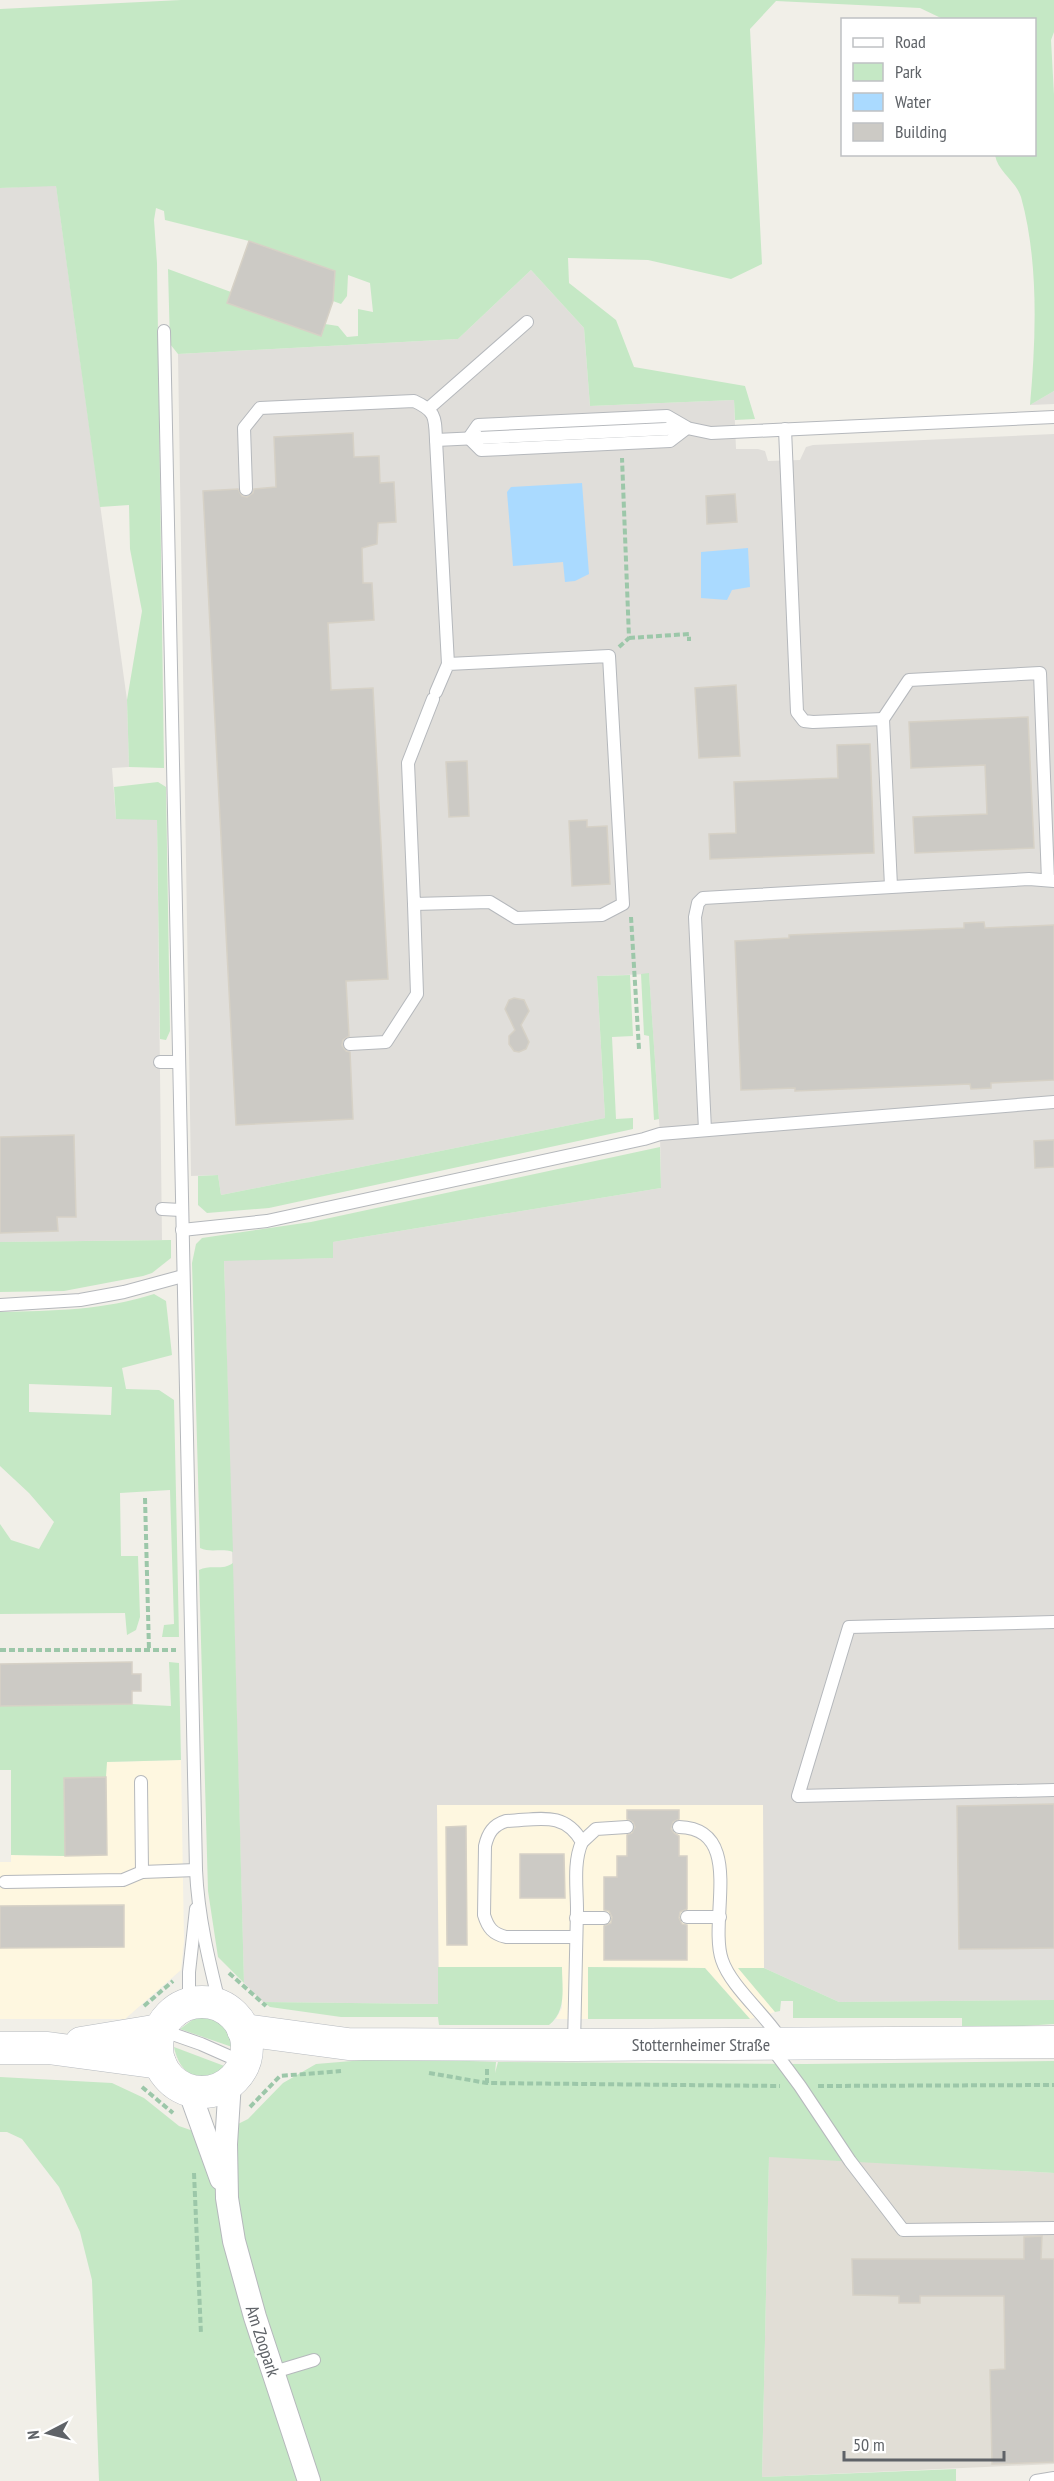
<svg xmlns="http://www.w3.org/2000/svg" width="1054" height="2481" font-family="'PT Sans Narrow',sans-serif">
	<rect width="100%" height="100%" fill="#f1efe8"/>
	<g fill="#fef7e0">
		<path d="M181,1760L184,1941L181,1970L125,2019H0V1862H11V1855L65,1856L64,1778L106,1777V1762Z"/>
		<path d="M436,1805H764V1968H739L775,2012L750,2019L705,1968L588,1967V2019H556L562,2008V1967H438Z"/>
	</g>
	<g fill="#e0deda">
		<path d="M56,185L127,700L129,767L112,768L116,819H157L162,1240L0,1242V188Z"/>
		<path d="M531,270L584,328L590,406L734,400L736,449H758L765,451L768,461L800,460L806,447L813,445L1054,434V2000L839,2002L764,1968L763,1805H437L439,2004L263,2002L244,1983L224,1260L333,1258V1242L661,1188L660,1134L649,974L597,976L605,1118L221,1195L218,1175L191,1176L178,354L458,339Z"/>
		<path d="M1054,391V404L1030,405Z"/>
	</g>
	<path fill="#e1ded6" d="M769,2156L1054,2173V2464L762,2477Z"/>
	<g fill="#c5e8c5" fill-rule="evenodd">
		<path d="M181,0H1054V32L1051,40L1054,95V391L1030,405C1036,338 1039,262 1021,197C1016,181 998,172 995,155L1034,154V20L943,19L920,8L776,1L750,29L762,264L731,279L648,260L568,258L569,283L616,320L634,367L745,386L755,419L735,420L734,400L590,406L584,328L531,270L458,339L178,354L170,344L168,269L231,292L228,303L321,336L325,324L338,326L347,337L358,336V309L373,312L370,283L348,275L347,296L341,304L333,301L335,271L249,241L165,220L164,211L156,208L154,220L157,263L164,768L129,767L127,700L142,611L130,549L129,505L100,507L56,186L0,188V9Z"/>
		<path d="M158,782L166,787L170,1031L166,1040L160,1039L157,820L116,819L114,787Z"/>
		<path d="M649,973L659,1119L654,1120L649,1036L644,1035L641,974Z"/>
		<path d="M630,975L633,1036L612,1037L616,1119L633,1118V1129L269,1208L207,1213L198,1205V1176L218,1175L221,1195L605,1118L597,976Z"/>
		<path d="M660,1147L661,1188L333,1242V1258L224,1261L233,1552C222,1548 210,1553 200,1548L192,1263L196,1244L202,1238L311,1222Z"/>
		<path d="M171,1240V1258L152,1273L143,1276L64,1291L0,1292V1242Z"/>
		<path d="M154,1294L166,1301L172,1355L122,1368L126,1389L159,1390L174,1400L179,1637H162L164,1625L174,1624L170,1490L120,1493L121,1556H138L140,1617L136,1630L127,1635L125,1613L0,1614V1524L11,1540L39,1549L54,1522L29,1493L0,1466V1312C52,1311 105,1310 154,1294ZM29,1384L112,1387L111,1415L29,1412Z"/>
		<path d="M233,1563L244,1983L218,1957L208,1891L199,1570C210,1564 223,1571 233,1563Z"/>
		<path d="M169,1662L179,1663L181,1760L107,1762L106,1777L65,1778V1856L11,1855V1770H0V1706L132,1704L171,1706Z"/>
		<path d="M438,1967H562C562,1988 567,2011 549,2025H439L438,2017H341L270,2007L263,2002L438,2004Z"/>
		<path d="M588,1967L705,1968L750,2019H588Z"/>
		<path d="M738,1968H764L839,2002L1054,2000V2024L962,2030V2018H793V2001H781L780,2011L775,2012Z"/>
		<path d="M204,2017C223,2020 233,2030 235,2048L180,2029L195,2018Z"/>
		<path d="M174,2047L227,2067C204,2087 180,2077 174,2047Z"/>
		<path d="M388,2058L496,2062L495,2073L498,2062L806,2064L1054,2061V2173L769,2157L762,2477L956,2469V2481H99L92,2280L80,2232L59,2187L22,2139L7,2132H0V2077L112,2083L144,2098L179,2126L199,2133L230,2128L248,2119L283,2083L316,2064Z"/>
	</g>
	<g fill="#aadaff">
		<path d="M582,483L589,574L575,581L565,582L563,562L513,566L507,492L511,487Z"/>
		<path d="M748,548L750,587L732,590L727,600L701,598V552Z"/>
	</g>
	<g fill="#cccac5" stroke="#d6d1c6" stroke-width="1.5">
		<path d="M249,241L335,271L333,301L321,336L227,303Z"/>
		<path d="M353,433L354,457L379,456L380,483L394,482L396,522L378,523L377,544L362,548L363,583H372L374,620L328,623L331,690L373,688L388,979L346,981L349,1036L343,1040L342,1045L346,1051L350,1052L353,1119L236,1125L203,491L238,489L242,496L247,497L253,493L254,489L276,487L274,437Z"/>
		<path d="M735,494L737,522L707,524L706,496Z"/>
		<path d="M736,685L740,756L699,758L695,688Z"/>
		<path d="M1028,717L1034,848L915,853L913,817L987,814L985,765L911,768L909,722Z"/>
		<path d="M870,744L874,853L710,859L709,834L736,833L734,782L838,778L837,745Z"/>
		<path d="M467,761L469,816L449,817L446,762Z"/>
		<path d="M587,820V827L607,826L610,884L572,886L569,821Z"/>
		<path d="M984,922L985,928L1054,925V1080L991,1083V1088L971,1089L970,1084L795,1091V1088L741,1090L735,941L789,938V935L964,928V923Z"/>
		<path d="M514,998L524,1000L529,1011L521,1025L529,1042L526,1049L519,1052L514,1051L509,1044V1036L515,1030L505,1009L509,1000Z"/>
		<path d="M74,1135L76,1217H57L58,1231L0,1233V1137Z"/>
		<path d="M1054,1140V1167L1035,1168L1034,1141Z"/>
		<path d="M132,1662V1674H141V1691H132V1704L0,1706V1664Z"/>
		<path d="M106,1777L107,1855L65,1856L64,1778Z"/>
		<path d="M1054,1804V1948L959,1949L957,1806Z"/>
		<path d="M627,1810H679V1819L673,1822L671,1829L674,1833L679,1836V1856H687V1909L680,1912L679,1918L682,1924L687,1925V1960H604V1926L611,1923L612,1917L609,1911L604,1910V1877H617V1856H627V1835L632,1833L635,1827L633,1822L627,1819Z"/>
		<path d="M466,1826L467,1945H447L446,1827Z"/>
		<path d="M520,1854H564L565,1898H520Z"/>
		<path d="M124,1905V1947L0,1948V1906Z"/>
		<path d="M1042,2236L1041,2259H1054V2462L992,2464L990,2370L1005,2369L1004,2296H920V2303H899V2296L853,2295L852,2259H1024V2237Z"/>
	</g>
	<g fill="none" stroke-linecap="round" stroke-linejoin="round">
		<g stroke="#b5b8bc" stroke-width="14">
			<g id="service">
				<path d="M164,331L196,1870C198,1916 209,1962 220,2006"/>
				<path d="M429,408L527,322"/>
				<path d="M785,429L797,712L804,721L813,722L883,719"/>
				<path d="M469,438L478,425L667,416L686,427"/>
				<path d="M469,438L481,450L670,441L687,428"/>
				<path d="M246,489L244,428L260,408L414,401C436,411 435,417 436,440"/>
				<path d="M448,664L436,440L687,428L711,433L1054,417"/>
				<path d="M433,699L408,763L414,904L490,902L516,918L602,915L623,904L609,656L448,664L436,692"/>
				<path d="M891,886L883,719L909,680L1040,673L1048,880"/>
				<path d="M350,1044L386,1042L417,994L414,904"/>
				<path d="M160,1062H179"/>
				<path d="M705,1130L695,917L698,903L703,898L1029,879L1054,881"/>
				<path d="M162,1209L181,1210"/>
				<path d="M182,1230L267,1221L644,1139L660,1134L1054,1102"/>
				<path d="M0,1305L80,1300L124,1292L183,1276"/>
				<path d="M1054,1622L849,1627L798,1796L1054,1790"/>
				<path d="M141,1782L142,1872"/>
				<path d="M679,1827C746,1829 708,1919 722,1960C731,1987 766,2015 782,2041"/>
				<path d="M582,1842L596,1829L627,1827"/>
				<path d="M5,1882L123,1880L142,1872L196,1870"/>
				<path d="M687,1917H720"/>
				<path d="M576,1918H604"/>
				<path d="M189,2004V1972L196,1909"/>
				<path d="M161,2030L201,2044L244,2063"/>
				<path d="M574,2044C575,1999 576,1955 577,1910C577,1888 573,1862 582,1842C564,1810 538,1820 506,1821C493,1825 488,1833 485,1846L484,1915C488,1928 493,1934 506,1937H576"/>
				<path d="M771,2047L800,2086L850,2161L903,2230L1054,2228"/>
				<path d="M274,2372L314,2360"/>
				<path d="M1036,2481L1054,2478"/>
			</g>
		</g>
		<g stroke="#b5b8bc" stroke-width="24">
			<g id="minor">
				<path d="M230,2082L226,2144L227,2198L234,2241L255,2317L309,2481"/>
				<path d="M189,2090L221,2179"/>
			</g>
		</g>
		<g stroke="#b6babf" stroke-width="33">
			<g id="secondary">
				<circle cx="202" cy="2047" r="45"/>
				<path d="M243,2030L348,2044L574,2045L1054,2042"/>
				<path d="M81,2043L160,2030"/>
				<path d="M0,2048H48L160,2063"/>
			</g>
		</g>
		<g stroke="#9cc7a9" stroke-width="4" stroke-dasharray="6 3" stroke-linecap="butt">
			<path d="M629,638L689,634V641"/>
			<path d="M619,647L629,638L622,458"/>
			<path d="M631,917L639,1049"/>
			<path d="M145,1498L149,1650"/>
			<path d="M0,1650H176"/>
			<path d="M229,1973L266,2006"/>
			<path d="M144,2006L173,1981"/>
			<path d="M487,2069V2083"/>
			<path d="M429,2073L487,2083L780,2086"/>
			<path d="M818,2086L1054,2085"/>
			<path d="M142,2087L173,2113"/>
			<path d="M250,2107L280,2076L341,2071"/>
			<path d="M194,2173L201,2334"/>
		</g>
		<use href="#service" stroke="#fff" stroke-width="12"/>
		<use href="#minor" stroke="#fff" stroke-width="22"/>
		<use href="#secondary" stroke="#fff" stroke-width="32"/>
	</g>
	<g text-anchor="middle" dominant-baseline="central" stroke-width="4.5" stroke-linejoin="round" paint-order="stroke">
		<g font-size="18" fill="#5f6368" stroke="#fff">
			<text x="701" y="2044">Stotternheimer Straße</text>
			<text transform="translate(263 2341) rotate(72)">Am Zoopark</text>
		</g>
	</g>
	<rect x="841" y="18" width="195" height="138" fill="#ffffff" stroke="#bfc1c3" stroke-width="1.5"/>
	<rect x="853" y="38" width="30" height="9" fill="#ffffff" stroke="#bfc1c3" stroke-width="1.5"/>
	<text x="895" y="48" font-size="18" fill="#5f6368">Road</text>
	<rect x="853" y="63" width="30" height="18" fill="#c5e8c5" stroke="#bfc1c3" stroke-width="1.5"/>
	<text x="895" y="78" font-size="18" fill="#5f6368">Park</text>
	<rect x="853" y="93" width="30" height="18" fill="#aadaff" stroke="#bfc1c3" stroke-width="1.5"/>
	<text x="895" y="108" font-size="18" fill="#5f6368">Water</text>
	<rect x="853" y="123" width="30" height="18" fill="#cccac5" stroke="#bfc1c3" stroke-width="1.5"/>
	<text x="895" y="138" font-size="18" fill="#5f6368">Building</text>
	<g transform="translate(48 2433) rotate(263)" stroke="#ffffff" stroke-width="4.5" paint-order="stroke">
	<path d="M0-4.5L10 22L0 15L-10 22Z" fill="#5f6368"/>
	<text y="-9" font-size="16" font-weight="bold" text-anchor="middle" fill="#5f6368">N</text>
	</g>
	<path d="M844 2451v9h160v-9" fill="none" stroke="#5f6368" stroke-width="3"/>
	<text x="853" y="2451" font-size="18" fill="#5f6368" stroke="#ffffff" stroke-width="4.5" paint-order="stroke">50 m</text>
</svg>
